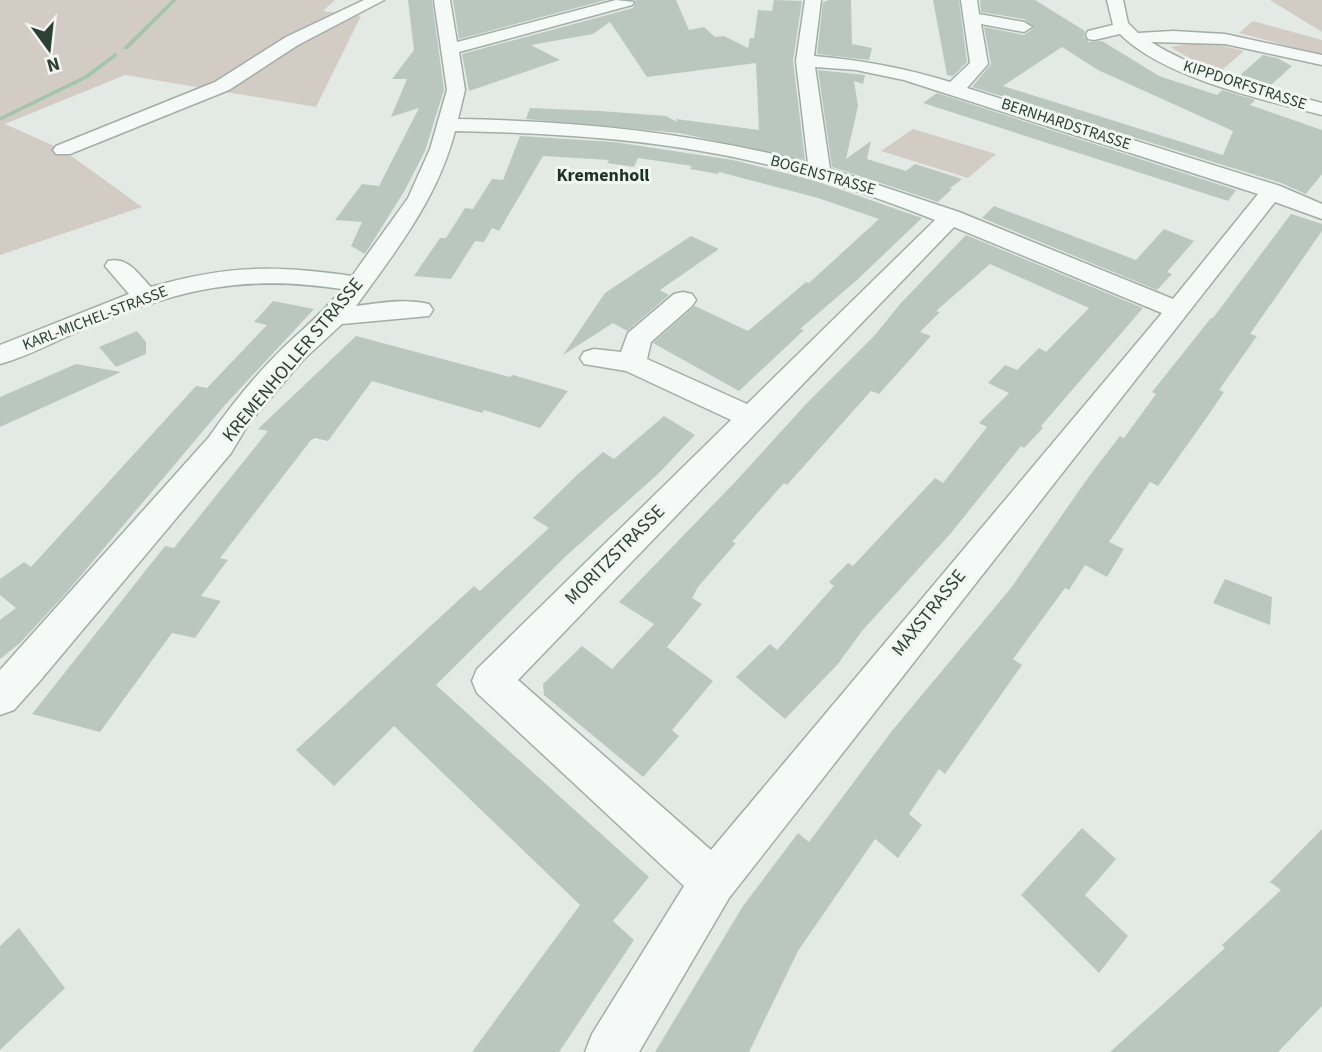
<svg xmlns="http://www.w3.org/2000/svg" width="1322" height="1052" font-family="'Source Sans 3',sans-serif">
	<rect width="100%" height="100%" fill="#e3eae6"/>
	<g fill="#d3ccc5">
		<path d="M0,0H335L323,11L361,16L316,107L125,75L5,124L63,150L142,207L0,255Z"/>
		<path d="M1270,0H1322V32Z"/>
		<path d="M1253,21L1322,40V55L1239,33Z"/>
		<path d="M1194,43H1212L1244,51L1222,70L1198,63L1170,47Z"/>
		<path d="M913,129L996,154L968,178L881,151Z"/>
	</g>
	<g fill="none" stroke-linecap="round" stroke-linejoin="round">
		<g fill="#a0c7ac" fill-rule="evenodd">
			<path d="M172,0H177L128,49H124V47Z"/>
			<path d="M115,53L117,54V56L88,78L0,121V117L84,76Z"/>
		</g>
	</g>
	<g fill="#bac7bf" fill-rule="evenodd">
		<path d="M408,0H432L444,90L425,151L405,190L365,254L351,246L362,222L335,220L362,184L379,186L419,108L391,117L407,79H392L414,50Z"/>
		<path d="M453,0H606L459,39Z"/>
		<path d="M636,0H676L689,30L704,27L715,37L724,36L748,48L750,38H754L758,10L772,11L774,0L802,1L793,61L805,160L679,133L526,119L530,108L600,111L666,116L677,122L676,119L759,130L756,63L647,77L610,22L593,34L531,45L560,60L469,91L462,54L633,8Z"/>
		<path d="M829,0H851L852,44L872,48L869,60L817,54L823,2Z"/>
		<path d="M933,0H959L967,62L953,76L947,75Z"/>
		<path d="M980,0H1035L1085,31L1084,36L1088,42L1102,41L1159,76L1217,95L1222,90L1255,100L1250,105L1322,130V174L1306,194L1281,183L972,87L991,64L984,27L1024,35L1034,28L1024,19L981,12ZM1062,47L1098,70L1233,131L1223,155L1003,86Z"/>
		<path d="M1263,55L1277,58L1292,66L1270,86L1238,77Z"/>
		<path d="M818,70L865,75L863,84L854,81L858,106L846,159L871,141L867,159L906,171L915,164L962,179L950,188L952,189L938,202L832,167Z"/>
		<path d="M937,93L1236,190L1228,201L923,103Z"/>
		<path d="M520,136L614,142L733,160L813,180L922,218L857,280L800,329L804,330L739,391L653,343L695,306L748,331L806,282L809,283L879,219L818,198L719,172L718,174L690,169L692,166L638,158L634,167L607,163L609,160L543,156L499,231L492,228L484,242L475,241L451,279L414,276L440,238H446L465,208L473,209L492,179L503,180Z"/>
		<path d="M994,206L1136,260L1164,229L1194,241L1167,272L1172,274L1157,290L982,218Z"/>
		<path d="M1291,214L1322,224V231L1250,334L1257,336L1219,390L1224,392L1207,417L1158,486L1150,482L1109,542L1124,549L1107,577L1085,565L1069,590L1065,588L1013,659L1022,665L945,774L939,769L909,814L922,825L898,858L875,839L798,951L749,1052H655L743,906L798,833L809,842L891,732L1011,588L1090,475L1120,436L1124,438L1156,394L1152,392L1211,318H1213Z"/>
		<path d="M966,235L1143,308L1041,426L1043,428L1024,448L1021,446L951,533L862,631L838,664L785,719L736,677L770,644L777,650L834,586L829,582L848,563L853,566L935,478L943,483L987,427L979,423L1009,393L988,383L1005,365L1017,370L1039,348L1046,352L1089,308L990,264L936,311L940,312L920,332L931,336L879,394L871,391L787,485L784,483L732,542L736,543L698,587L692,598L702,604L667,647L713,681L672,730L679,736L643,777L544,695L543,684L582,646L612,669L654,624L619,602L737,480L806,404L875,335L900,304Z"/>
		<path d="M691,236L719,249L660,290L669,295L627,331L613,323L563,355L605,293Z"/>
		<path d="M273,301L314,309L225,405L67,592L20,643L0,659V620L16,608L0,595V579L24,562L31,567L196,386L207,388L267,325L254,322Z"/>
		<path d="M137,331L146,342V354L116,367L99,347Z"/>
		<path d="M356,336L510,377L513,375L568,391L540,428L484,410L482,413L372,381L328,441L315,438L311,440L220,558L228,560L201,596L221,601L195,638L172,633L100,732L32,714L165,546L174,548L268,431L258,429Z"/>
		<path d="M76,364L121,372L0,427V397Z"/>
		<path d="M664,416L695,435L658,474L566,556L436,685L649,877L613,921L634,940L559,1052H472L580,905L394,726L334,786L296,750L474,586L480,591L549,528L533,518L576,476L603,452L614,459Z"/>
		<path d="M1225,579L1272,597L1270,625L1213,603Z"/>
		<path d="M1082,828L1116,859L1085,895L1128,936L1099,973L1021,895Z"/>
		<path d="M1322,829V1006L1278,1052H1110L1225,948L1222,945L1281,890L1270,882Z"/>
		<path d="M19,928L65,988L0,1050V946Z"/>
	</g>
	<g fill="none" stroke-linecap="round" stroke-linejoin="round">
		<g stroke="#a1ada6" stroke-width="3">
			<g id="minor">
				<path d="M364,0H384L298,45L229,90L70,154H56L53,150L56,146L215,82L286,37Z"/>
				<path d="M434,0H450L457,42L616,0L634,2L632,5L459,52L465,90L458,119C576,121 694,132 808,163L796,61L805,0H821L814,56C861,60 905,68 950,82L970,63L961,0H977L979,14L1024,22L1032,27L1024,32L981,24L988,64L967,88L1280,186L1322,204V219L1275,202L729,898L639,1052H585L592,1034L684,886L477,693L472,681L477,669L731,420L626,371L584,364L580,358L584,352L594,349L621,352L628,333L674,294L683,292L692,294L696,300L692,306L651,342L647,359L747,404L935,220C882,199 828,180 773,166C669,140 561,133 455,131C438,198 396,251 356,306C380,303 404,298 429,304L433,310L429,316L342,324L304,359L249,423L231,453L39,682L14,710L0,715V670L209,437C231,405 257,373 285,346C305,327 325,311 342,289C244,274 179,289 88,327C59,339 30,356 0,364V345L129,294L105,266L108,261C128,256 138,274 151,287C227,265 275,265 352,276L408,198L430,149L447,90ZM815,67L856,70L904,80L1258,194L1173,299L959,212L830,169ZM954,227L1162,313L711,850L518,680Z"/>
				<path d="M1107,0H1123L1128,23L1138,33L1173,31L1225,34L1322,55V65L1225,44L1151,42C1202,74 1264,87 1322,103V115C1263,100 1162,77 1120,34L1094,40L1088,39L1086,35L1088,31L1113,25Z"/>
			</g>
		</g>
		<use href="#minor" fill="#f5f9f7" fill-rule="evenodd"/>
	</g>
	<g text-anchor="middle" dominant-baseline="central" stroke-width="6" stroke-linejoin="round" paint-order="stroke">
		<g font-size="16" fill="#2c4134" stroke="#f2f7f4">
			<text transform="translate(1245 85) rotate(18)">KIPPDORFSTRASSE</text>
			<text transform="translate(1066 124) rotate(18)">BERNHARDSTRASSE</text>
			<text transform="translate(823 175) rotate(16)">BOGENSTRASSE</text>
			<text transform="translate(95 318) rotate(-21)">KARL-MICHEL-STRASSE</text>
		</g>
		<g font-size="18" font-weight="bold" fill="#1e3227" stroke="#f2f7f4">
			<text x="603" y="175">Kremenholl</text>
		</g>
		<g font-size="19" fill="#2c4134" stroke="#f2f7f4">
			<text transform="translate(293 360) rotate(-50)">KREMENHOLLER STRASSE</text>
			<text transform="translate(615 555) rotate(-45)">MORITZSTRASSE</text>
			<text transform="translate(929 613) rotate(-51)">MAXSTRASSE</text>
		</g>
	</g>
	<g transform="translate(49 49) rotate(165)" stroke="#f2f7f4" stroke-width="5" paint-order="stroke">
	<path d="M0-5L12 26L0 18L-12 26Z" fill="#2c4134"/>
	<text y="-10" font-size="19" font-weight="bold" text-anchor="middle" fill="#2c4134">N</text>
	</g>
</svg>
